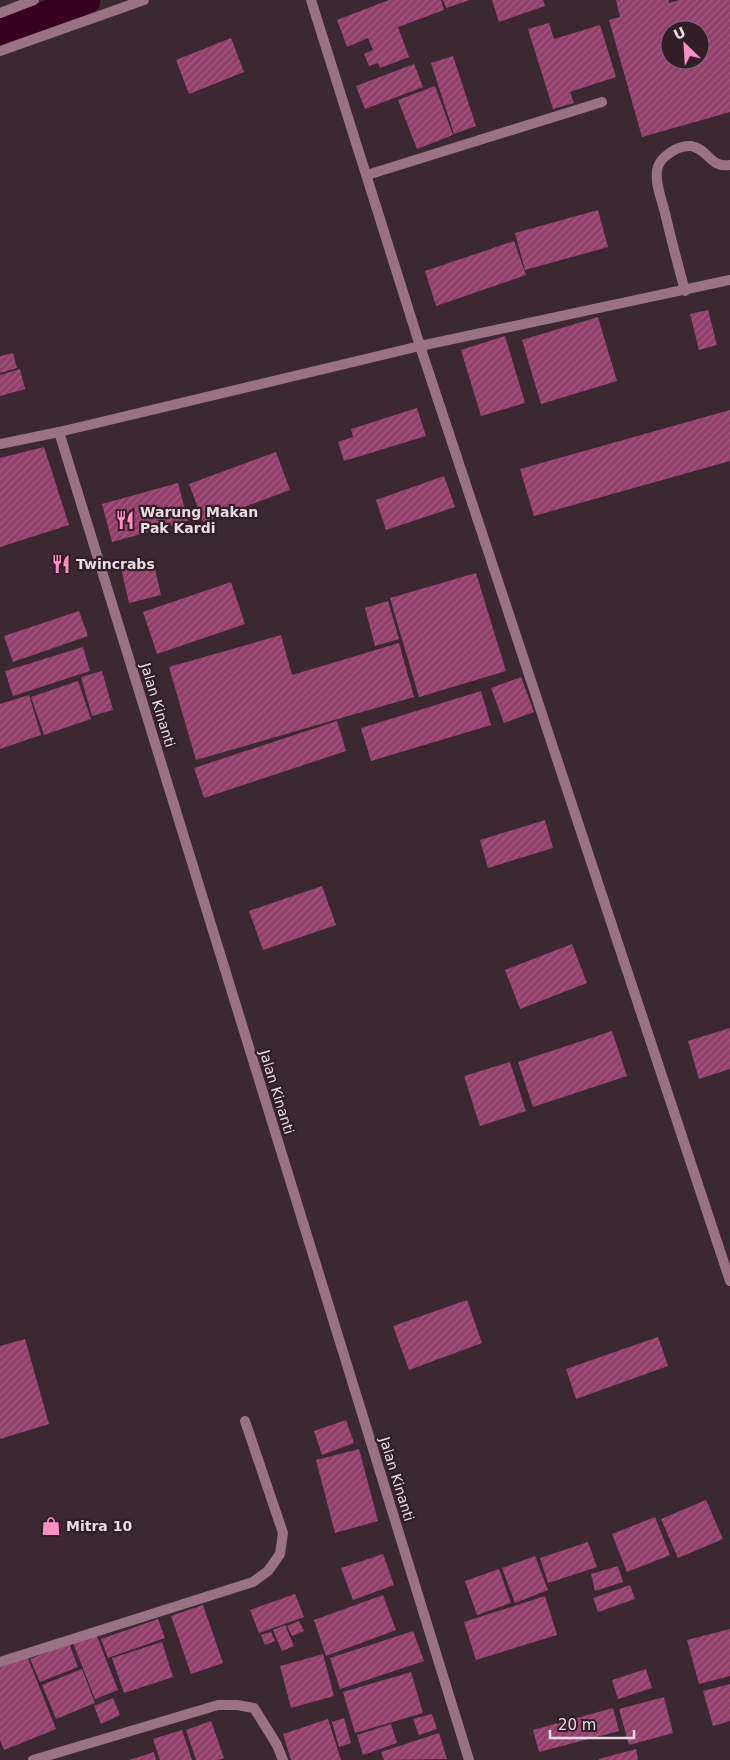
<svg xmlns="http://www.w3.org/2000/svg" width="730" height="1760" font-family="'DejaVu Sans',sans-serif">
	<defs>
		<pattern id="building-hatch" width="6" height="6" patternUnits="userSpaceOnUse" patternTransform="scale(1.25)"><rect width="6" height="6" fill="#92406b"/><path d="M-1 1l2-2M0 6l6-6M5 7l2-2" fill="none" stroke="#a15b80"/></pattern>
	</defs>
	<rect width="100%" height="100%" fill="#3c2831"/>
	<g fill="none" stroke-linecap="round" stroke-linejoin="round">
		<path stroke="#370020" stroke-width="29" d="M0,33L86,0"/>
	</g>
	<g fill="url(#building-hatch)" fill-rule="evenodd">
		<path d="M389,0H441L444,10L398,27L409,57L380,68L378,63L369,66L364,54L373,50L368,38L347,47L337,20Z"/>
		<path d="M443,0H470L446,8Z"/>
		<path d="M492,0H543L545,6L499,22Z"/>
		<path d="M616,0H669V3L679,0H730V112L642,137L609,20L620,17ZM670,30H700V60H670Z"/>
		<path d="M549,23L554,39L600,25L616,77L570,92L574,103L553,109L528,29Z"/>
		<path d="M231,38L244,72L189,94L176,60Z"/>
		<path d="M453,56L476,126L454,134L431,63Z"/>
		<path d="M414,64L423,87L365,109L356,86Z"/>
		<path d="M435,86L453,135L417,149L398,100Z"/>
		<path d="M598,210L608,247L525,270L515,233Z"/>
		<path d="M514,241L526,275L436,306L425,271Z"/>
		<path d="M708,310L717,345L699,350L690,314Z"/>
		<path d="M598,317L617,381L541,404L522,340Z"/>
		<path d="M505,336L525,403L481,416L461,350Z"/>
		<path d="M13,353L17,368L0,373V356Z"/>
		<path d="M20,369L25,389L0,396V375Z"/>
		<path d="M417,408L426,436L344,461L338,442L353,437L351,429Z"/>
		<path d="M730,410V461L534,516L520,469Z"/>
		<path d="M44,447L69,525L0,547V458Z"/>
		<path d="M276,452L290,490L203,522L189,484Z"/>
		<path d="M444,476L455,507L386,530L376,500Z"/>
		<path d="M178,483L188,521L112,542L102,504Z"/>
		<path d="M153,560L161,595L129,603L121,568Z"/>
		<path d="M476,573L506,671L419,697L390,598Z"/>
		<path d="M231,582L245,624L157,654L143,612Z"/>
		<path d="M388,601L399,639L375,646L365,608Z"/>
		<path d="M79,611L88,636L13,662L4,636Z"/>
		<path d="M281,635L292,675L399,643L414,697L196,760L169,667Z"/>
		<path d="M83,647L90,671L13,696L5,671Z"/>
		<path d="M102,671L113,710L92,716L81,677Z"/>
		<path d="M521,677L534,712L504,723L491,688Z"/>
		<path d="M78,681L91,719L44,735L31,697Z"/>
		<path d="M481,691L491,725L371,761L361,728Z"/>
		<path d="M29,695L41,735L0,749V704Z"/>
		<path d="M337,721L346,751L204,798L194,768Z"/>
		<path d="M545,820L553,848L488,868L480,840Z"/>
		<path d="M322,886L336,925L263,950L249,911Z"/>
		<path d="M572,944L587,983L520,1009L505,970Z"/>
		<path d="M730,1028V1069L699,1079L688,1041Z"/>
		<path d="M612,1031L627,1076L533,1107L518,1062Z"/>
		<path d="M510,1062L526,1111L480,1126L464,1076Z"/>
		<path d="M467,1300L482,1343L409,1370L393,1326Z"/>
		<path d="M658,1337L668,1366L576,1399L566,1369Z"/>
		<path d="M25,1339L49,1424L0,1439V1346Z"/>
		<path d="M346,1420L354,1443L322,1455L314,1431Z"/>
		<path d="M359,1449L378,1521L335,1533L316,1460Z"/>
		<path d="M706,1500L723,1539L678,1558L661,1519Z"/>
		<path d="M655,1517L670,1555L627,1572L612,1534Z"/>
		<path d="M588,1542L597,1567L548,1583L540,1558Z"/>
		<path d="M383,1554L394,1585L353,1600L341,1568Z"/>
		<path d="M535,1556L548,1590L515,1603L502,1568Z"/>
		<path d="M618,1566L623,1582L595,1591L591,1574Z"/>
		<path d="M499,1569L511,1603L477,1615L465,1581Z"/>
		<path d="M630,1585L635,1599L598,1612L593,1598Z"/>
		<path d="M295,1594L304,1617L259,1633L250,1610Z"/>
		<path d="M383,1595L396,1630L326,1656L314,1620Z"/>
		<path d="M545,1596L557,1635L476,1660L464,1622Z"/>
		<path d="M203,1605L223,1663L191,1674L171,1616Z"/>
		<path d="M158,1619L165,1638L108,1658L101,1639Z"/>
		<path d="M299,1621L304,1631L292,1636L287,1626Z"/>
		<path d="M285,1625L294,1646L282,1651L273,1630Z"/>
		<path d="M730,1629V1676L699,1684L687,1640Z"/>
		<path d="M413,1631L424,1661L340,1689L330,1658Z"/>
		<path d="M271,1632L275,1641L265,1645L261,1635Z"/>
		<path d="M96,1634L118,1690L95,1699L73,1643Z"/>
		<path d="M162,1642L173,1677L124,1693L112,1658Z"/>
		<path d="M69,1643L78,1667L40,1682L30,1659Z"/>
		<path d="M323,1654L334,1696L291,1708L280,1666Z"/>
		<path d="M27,1656L56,1729L4,1750L0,1740V1667Z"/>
		<path d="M82,1669L95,1703L56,1719L42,1685Z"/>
		<path d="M646,1669L652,1688L618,1699L612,1680Z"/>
		<path d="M411,1672L423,1713L355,1733L343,1692Z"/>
		<path d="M730,1684V1721L713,1726L703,1691Z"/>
		<path d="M664,1697L673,1733L629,1745L619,1709Z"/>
		<path d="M113,1698L120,1715L101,1724L94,1706Z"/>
		<path d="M613,1708L619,1731L539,1752L533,1730Z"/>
		<path d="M432,1714L437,1729L419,1735L413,1719Z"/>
		<path d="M344,1718L351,1743L339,1747L332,1722Z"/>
		<path d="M328,1719L341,1760H291L283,1734Z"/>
		<path d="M211,1721L224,1758L218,1760H196L186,1730Z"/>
		<path d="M391,1724L397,1743L363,1755L357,1735Z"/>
		<path d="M182,1730L192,1760H160L153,1739Z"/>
		<path d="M439,1733L447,1759L384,1760L381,1752Z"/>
		<path d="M636,1749L638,1760H599V1759Z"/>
		<path d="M154,1752L156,1760H129Z"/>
	</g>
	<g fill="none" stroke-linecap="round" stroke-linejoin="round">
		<g stroke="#997283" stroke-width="10">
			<path d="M685,291C678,265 671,239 665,213C662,200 655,184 657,171C658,158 677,145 691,146C709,149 709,168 730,165"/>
			<path d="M0,1662L253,1582L268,1571L280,1554L283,1533L245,1421"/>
		</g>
		<g stroke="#997283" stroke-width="10">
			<path d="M311,0L420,346L730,1281"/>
			<path d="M0,13L34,0"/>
			<path d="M0,51L144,0"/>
			<path d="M367,175L602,102"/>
			<path d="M59,432L469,1760"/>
			<path d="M0,444L59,432L420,346L730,280"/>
			<path d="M33,1760L218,1705H237L254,1708L277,1745L283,1760"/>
		</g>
	</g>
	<defs>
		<g id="restaurant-bare" transform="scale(1.5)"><path d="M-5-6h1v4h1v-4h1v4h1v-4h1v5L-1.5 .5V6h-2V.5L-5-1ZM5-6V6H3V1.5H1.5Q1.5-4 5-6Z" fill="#fb8fc4" stroke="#321e27" stroke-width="2.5" paint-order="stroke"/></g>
		<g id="shop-bare" transform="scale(1.5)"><path d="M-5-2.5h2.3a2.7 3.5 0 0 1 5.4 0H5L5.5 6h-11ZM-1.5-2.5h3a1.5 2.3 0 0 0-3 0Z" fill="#fb8fc4" stroke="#321e27" stroke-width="2.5" paint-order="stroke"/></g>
	</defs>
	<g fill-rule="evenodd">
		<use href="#restaurant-bare" x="125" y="520"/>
		<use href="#restaurant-bare" x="61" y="564"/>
		<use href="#shop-bare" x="51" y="1526"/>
	</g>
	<g text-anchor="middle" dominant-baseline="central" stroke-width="4.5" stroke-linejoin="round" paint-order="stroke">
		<g font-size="14" font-weight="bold" fill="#e9dbe1" stroke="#321e27" text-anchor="start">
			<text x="140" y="512">Warung Makan<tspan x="140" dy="16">Pak Kardi</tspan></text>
			<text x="76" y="564">Twincrabs</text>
			<text x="66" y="1526">Mitra 10</text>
		</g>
		<g font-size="14" fill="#e9dbe1" stroke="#321e27">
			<text transform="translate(158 705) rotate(73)">Jalan Kinanti</text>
			<text transform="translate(277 1092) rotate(73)">Jalan Kinanti</text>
			<text transform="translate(397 1479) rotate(73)">Jalan Kinanti</text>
		</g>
	</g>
	<g transform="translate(685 45) rotate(335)"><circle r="24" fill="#321e27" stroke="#7b6a71"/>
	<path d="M0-4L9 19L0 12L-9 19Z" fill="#fb8fc4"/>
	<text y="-8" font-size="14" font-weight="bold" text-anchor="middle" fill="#e9dbe1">U</text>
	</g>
	<path d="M550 1730v8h84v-8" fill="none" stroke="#e9dbe1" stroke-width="2.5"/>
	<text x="558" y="1730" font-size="15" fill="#e9dbe1" stroke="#321e27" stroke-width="4" paint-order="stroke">20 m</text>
</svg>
